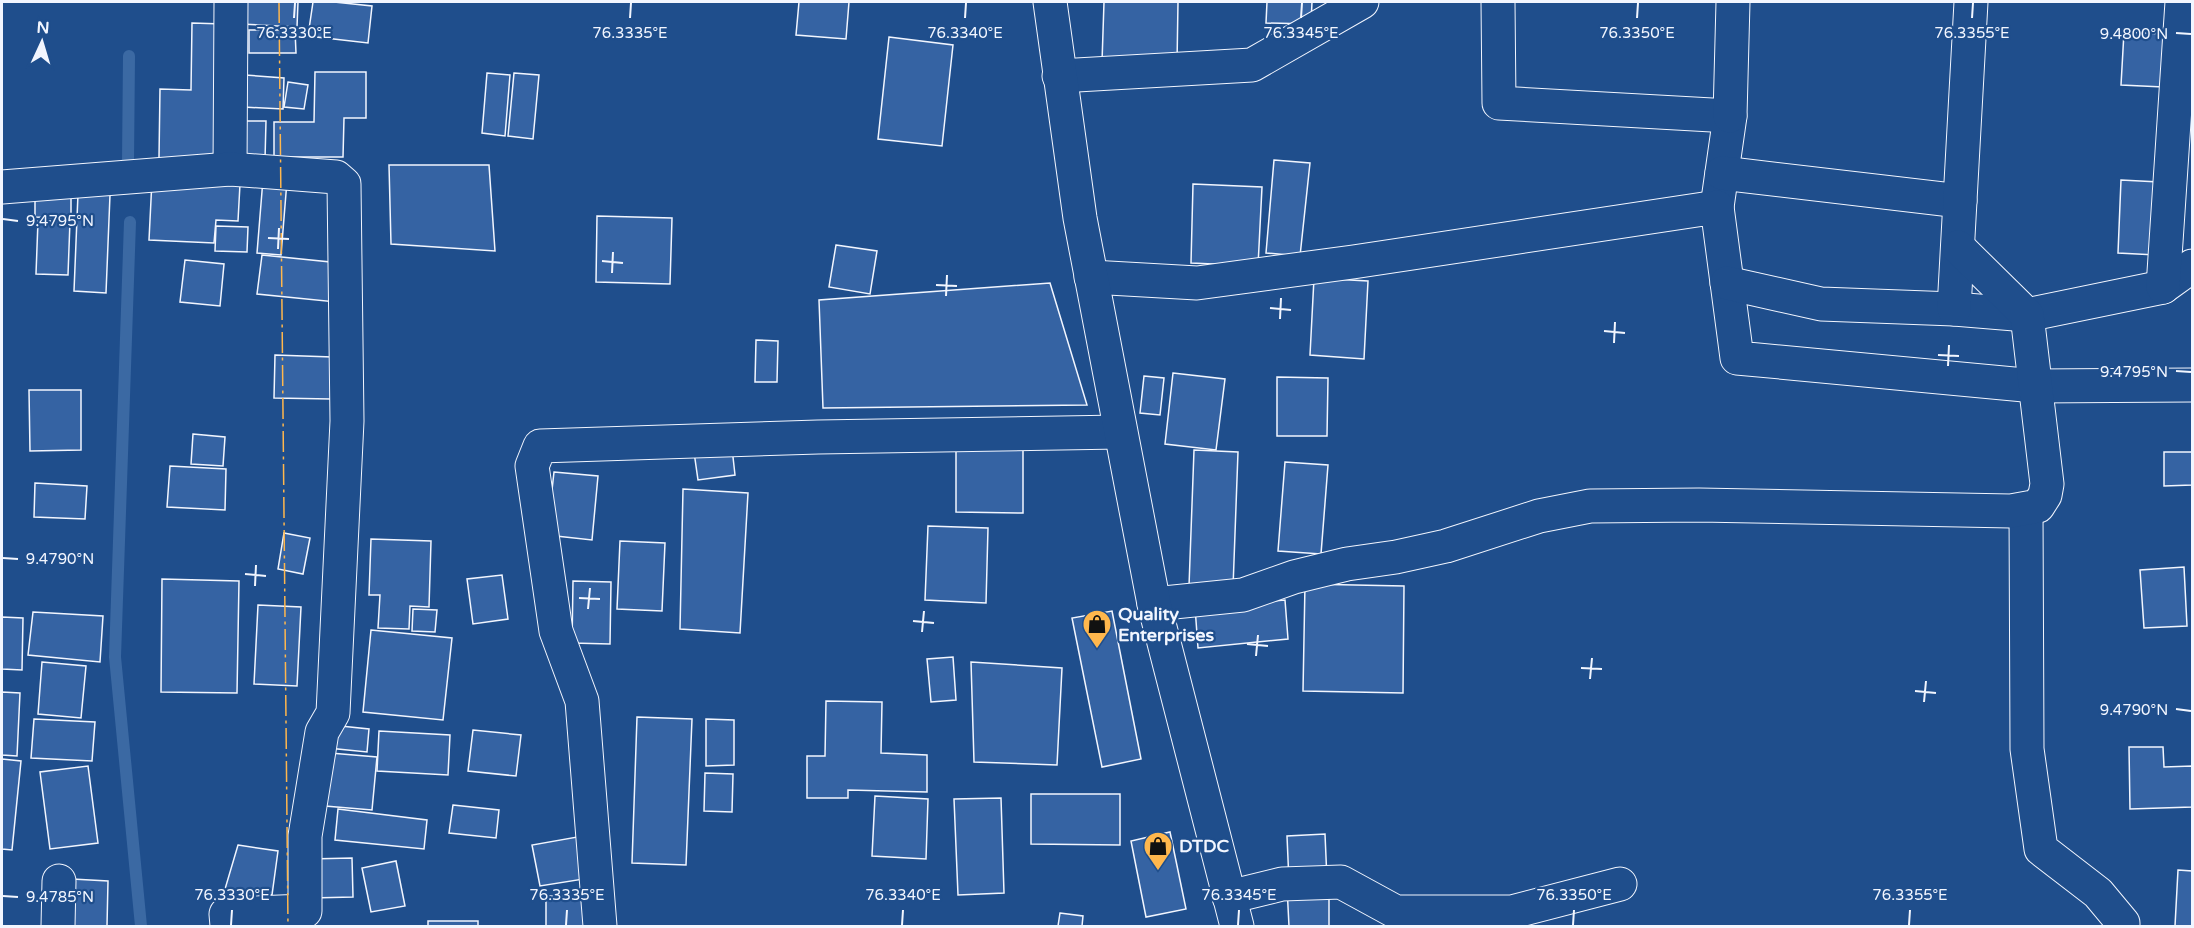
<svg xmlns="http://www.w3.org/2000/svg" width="2194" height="928" font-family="'Varela Round',sans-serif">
	<rect width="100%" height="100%" fill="#1f4e8c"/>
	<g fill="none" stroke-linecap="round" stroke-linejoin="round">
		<g stroke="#3b69a3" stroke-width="12">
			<path d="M128,161L129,56"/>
			<path d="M130,222L115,657L141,926"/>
		</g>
	</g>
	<g fill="#3563a3" stroke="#f2f6ff" stroke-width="1.5">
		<path d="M242,2H298L297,27L241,24Z"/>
		<path d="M313,2H334L372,6L368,43L308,36Z"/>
		<path d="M799,2H849L846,39L796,35Z"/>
		<path d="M1104,2H1178L1177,64L1102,62Z"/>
		<path d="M1267,2H1312L1311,24L1266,23Z"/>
		<path d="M192,23L223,24L221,159L159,158L160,89L191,90Z"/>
		<path d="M249,30H295L296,53H249Z"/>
		<path d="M2124,32L2164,34L2163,87L2121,85Z"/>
		<path d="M889,37L953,45L942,146L878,139Z"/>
		<path d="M315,72H366V118H344L343,157H274V122H314Z"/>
		<path d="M487,73L510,75L505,136L482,133Z"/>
		<path d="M514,73L539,75L533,139L508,136Z"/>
		<path d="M245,75L284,78L283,109L243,107Z"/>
		<path d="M288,82L308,85L304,109L284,107Z"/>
		<path d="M243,121H266L265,160H243Z"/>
		<path d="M1274,160L1310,163L1300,256L1266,253Z"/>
		<path d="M389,165H489L495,251L391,244Z"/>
		<path d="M263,179L287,181L281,255L257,253Z"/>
		<path d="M152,180L240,184L238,221L216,220L214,243L149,240Z"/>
		<path d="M2121,180L2159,182L2156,255L2118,253Z"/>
		<path d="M1193,184L1262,187L1258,266L1191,263Z"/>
		<path d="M35,189L71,190V218L35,217Z"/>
		<path d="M78,194L110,195L106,293L74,291Z"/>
		<path d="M597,216L672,218L670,284L596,282Z"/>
		<path d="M38,221H70L68,275L36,274Z"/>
		<path d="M216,226L248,227L247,252L215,251Z"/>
		<path d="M836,245L877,251L870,294L829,287Z"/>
		<path d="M262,255L340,263L336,302L257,294Z"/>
		<path d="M185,260L224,264L220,306L180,302Z"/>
		<path d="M1314,278L1368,281L1364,359L1310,355Z"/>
		<path d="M1050,283L1087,405L823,408L819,300Z"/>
		<path d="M756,340L778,341L777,382H755Z"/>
		<path d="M275,355L332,357L331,399L274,398Z"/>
		<path d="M1173,373L1225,379L1216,450L1165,444Z"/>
		<path d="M1144,376L1164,378L1160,415L1140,413Z"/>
		<path d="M1277,377L1328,378L1327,436H1277Z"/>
		<path d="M29,390H81V450L30,451Z"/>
		<path d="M193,434L225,437L223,466L191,464Z"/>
		<path d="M732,448L735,475L698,480L694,452Z"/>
		<path d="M956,448H1023V513L956,512Z"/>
		<path d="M1194,450L1238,452L1233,588L1189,586Z"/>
		<path d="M2164,452H2192V485L2164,486Z"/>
		<path d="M1285,462L1328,465L1321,554L1278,551Z"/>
		<path d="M170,466L226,469L225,510L167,507Z"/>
		<path d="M554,472L598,476L592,540L547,535Z"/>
		<path d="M35,483L87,486L85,519L34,517Z"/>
		<path d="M683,489L748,493L740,633L680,629Z"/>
		<path d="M928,526L988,528L986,603L925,600Z"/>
		<path d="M284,533L310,538L303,574L278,569Z"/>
		<path d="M371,539L431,541L429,607L410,606L409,629L378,628L380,595H369Z"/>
		<path d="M620,541L665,543L662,611L617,609Z"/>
		<path d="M2184,567L2187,626L2144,628L2140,570Z"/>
		<path d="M502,575L508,619L473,624L467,579Z"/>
		<path d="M162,579L239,581L237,693L161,692Z"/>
		<path d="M573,581L611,582L610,644L572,643Z"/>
		<path d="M1305,584L1404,586L1403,693L1303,691Z"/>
		<path d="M1285,600L1288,639L1198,648L1195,607Z"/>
		<path d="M258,605L301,607L297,686L254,684Z"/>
		<path d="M413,609L437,610L435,632L412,631Z"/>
		<path d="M1112,611L1141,759L1102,767L1072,618Z"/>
		<path d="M33,612L103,616L100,662L28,655Z"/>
		<path d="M2,617L23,618L22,670L2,669Z"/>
		<path d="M371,630L452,638L443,720L363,712Z"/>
		<path d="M953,657L956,700L931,702L927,659Z"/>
		<path d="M42,662L86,666L81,718L38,714Z"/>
		<path d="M971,662L1062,668L1057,765L974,762Z"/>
		<path d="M2,692L20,693L17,756L2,755Z"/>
		<path d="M826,701L882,702L881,753L927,755V792L848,790V798H807V756H825Z"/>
		<path d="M637,717L692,719L686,865L632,863Z"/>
		<path d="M34,719L95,722L92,761L31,758Z"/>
		<path d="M706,719L734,720V765L706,766Z"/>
		<path d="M331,725L369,729L367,752L328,748Z"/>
		<path d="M473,730L521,735L516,776L468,771Z"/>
		<path d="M379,731L450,735L448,775L377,771Z"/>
		<path d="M2129,747H2163L2164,767L2192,766V807L2130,809Z"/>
		<path d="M330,753L377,757L372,810L325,806Z"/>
		<path d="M2,759L21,761L12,850L2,849Z"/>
		<path d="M88,766L98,843L50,849L40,772Z"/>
		<path d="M705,773L733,774L732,812L704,811Z"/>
		<path d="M1031,794H1120V845L1031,844Z"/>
		<path d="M875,796L928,799L926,859L872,856Z"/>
		<path d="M1001,798L1004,893L958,895L954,799Z"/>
		<path d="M453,805L499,810L496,838L449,833Z"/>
		<path d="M338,809L427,820L424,849L335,840Z"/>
		<path d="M1170,832L1186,909L1146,917L1131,841Z"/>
		<path d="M1325,834L1327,880L1289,882L1287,836Z"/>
		<path d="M577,837L584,879L540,886L532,845Z"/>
		<path d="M238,845L278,851L272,895L225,889Z"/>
		<path d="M352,858L353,897L311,898L309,859Z"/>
		<path d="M396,861L405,906L371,912L362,868Z"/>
		<path d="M2178,870L2192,871V926H2175Z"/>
		<path d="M72,879L108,881L107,926H70Z"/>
		<path d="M1329,886V926H1289L1287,887Z"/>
		<path d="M546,896L588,897L587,926H546Z"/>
		<path d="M1060,913L1083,916L1082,926H1058Z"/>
		<rect x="428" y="921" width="50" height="5"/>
	</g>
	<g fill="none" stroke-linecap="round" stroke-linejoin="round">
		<g stroke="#f2f6ff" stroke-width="35">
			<g id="minor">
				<path d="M1498,2L1499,103L1730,116L1717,207"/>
				<path d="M1059,76L1252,65L1362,2"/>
				<path d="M1730,116L1733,2"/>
				<path d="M230,169L231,2"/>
				<path d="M1722,173L1960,201"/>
				<path d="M2,187L230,169L336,177L344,184L347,421L333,713L322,732L305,836V911L226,914L227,926"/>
				<path d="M1091,277L1197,283L1353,262L1717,207L1737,358L2035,386L2192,385"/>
				<path d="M1727,283L1821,304L1954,309L2027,315L2163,287L2192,266"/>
				<path d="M2163,287L2182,2"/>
				<path d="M1954,309L1971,2"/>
				<path d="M2026,510L2027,749L2041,849L2098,893L2123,923V926"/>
				<path d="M1154,604L1243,595L1294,577L1347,564L1396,557L1446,546L1539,516L1590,506L1699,505L2011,511L2038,506L2045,495L2047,484L2027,315L1958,247"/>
				<path d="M1229,897L1282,884L1341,882L1396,912H1512L1620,884"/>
				<path d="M58,926L59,881"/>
				<path d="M600,926L582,701L556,631L532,466L540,446L818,437L1120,432"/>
			</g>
		</g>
		<g stroke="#f2f6ff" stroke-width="35">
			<path id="major" d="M1050,2L1080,218L1154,604L1237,926"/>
		</g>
		<use href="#minor" stroke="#1f4e8c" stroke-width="33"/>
		<use href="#major" stroke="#1f4e8c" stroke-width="33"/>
		<path stroke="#ffb74d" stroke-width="1.5" stroke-dasharray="21 4.5 3 4.5" stroke-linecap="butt" d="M279,2L288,926"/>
	</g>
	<path fill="none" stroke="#f2f6ff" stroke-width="2" d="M294,18L295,3M630,18L631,3M965,18L966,3M1301,18L1302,3M1637,18L1638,3M1972,18L1973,3M2176,33L2191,34M3,219L18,221M268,238L289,239M278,249L279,228M602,261L623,263M612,273L613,252M936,285L957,286M946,296L947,275M1270,308L1291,310M1280,319L1281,298M1604,331L1625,333M1614,343L1615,322M1938,355L1959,356M1948,366L1949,345M2176,371L2191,372M3,558L18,559M245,574L266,576M255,586L256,565M579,598L600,599M588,609L590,588M913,621L934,623M922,632L924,611M1247,644L1268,646M1256,656L1258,635M1581,668L1602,669M1590,679L1592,658M1915,691L1936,693M1924,702L1926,681M2176,709L2191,711M3,896L18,897M231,925L232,910M566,925L567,910M902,925L903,910M1238,925L1239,910M1573,925L1574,910M1909,925L1910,910"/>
	<defs>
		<g id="shop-pin" transform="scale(1.5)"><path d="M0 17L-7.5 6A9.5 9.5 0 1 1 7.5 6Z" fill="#ffb74d" stroke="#1f4e8c"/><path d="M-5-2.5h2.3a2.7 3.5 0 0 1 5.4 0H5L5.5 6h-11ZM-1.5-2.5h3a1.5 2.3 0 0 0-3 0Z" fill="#111"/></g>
	</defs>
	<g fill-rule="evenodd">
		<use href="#shop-pin" x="1097" y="624"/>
		<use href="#shop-pin" x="1158" y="846"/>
	</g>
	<g text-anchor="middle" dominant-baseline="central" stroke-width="4.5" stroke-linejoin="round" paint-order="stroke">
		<g font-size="18" font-weight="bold" fill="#f2f6ff" stroke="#1f4e8c" text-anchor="start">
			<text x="1118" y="614">Quality<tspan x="1118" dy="21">Enterprises</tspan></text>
			<text x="1179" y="846">DTDC</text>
		</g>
	</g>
	<g font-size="15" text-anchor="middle" fill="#f2f6ff" stroke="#1f4e8c" stroke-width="4.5" stroke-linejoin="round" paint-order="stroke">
		<text x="294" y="38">76.3330°E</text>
		<text x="630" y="38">76.3335°E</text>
		<text x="965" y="38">76.3340°E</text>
		<text x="1301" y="38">76.3345°E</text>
		<text x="1637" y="38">76.3350°E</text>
		<text x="1972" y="38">76.3355°E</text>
		<text x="2134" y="39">9.4800°N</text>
		<text x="60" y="226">9.4795°N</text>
		<text x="2134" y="377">9.4795°N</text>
		<text x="60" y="564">9.4790°N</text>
		<text x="2134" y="715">9.4790°N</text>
		<text x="232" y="900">76.3330°E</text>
		<text x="567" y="900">76.3335°E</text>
		<text x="903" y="900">76.3340°E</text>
		<text x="1239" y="900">76.3345°E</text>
		<text x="1574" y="900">76.3350°E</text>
		<text x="1910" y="900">76.3355°E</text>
		<text x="60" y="902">9.4785°N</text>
	</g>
	<rect width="2194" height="928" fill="none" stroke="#f2f6ff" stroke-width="6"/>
	<g transform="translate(42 42) rotate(4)" stroke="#1f4e8c" stroke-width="4.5" paint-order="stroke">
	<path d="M0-4.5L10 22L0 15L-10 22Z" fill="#f2f6ff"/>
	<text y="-9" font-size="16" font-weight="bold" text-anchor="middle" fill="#f2f6ff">N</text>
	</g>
</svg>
